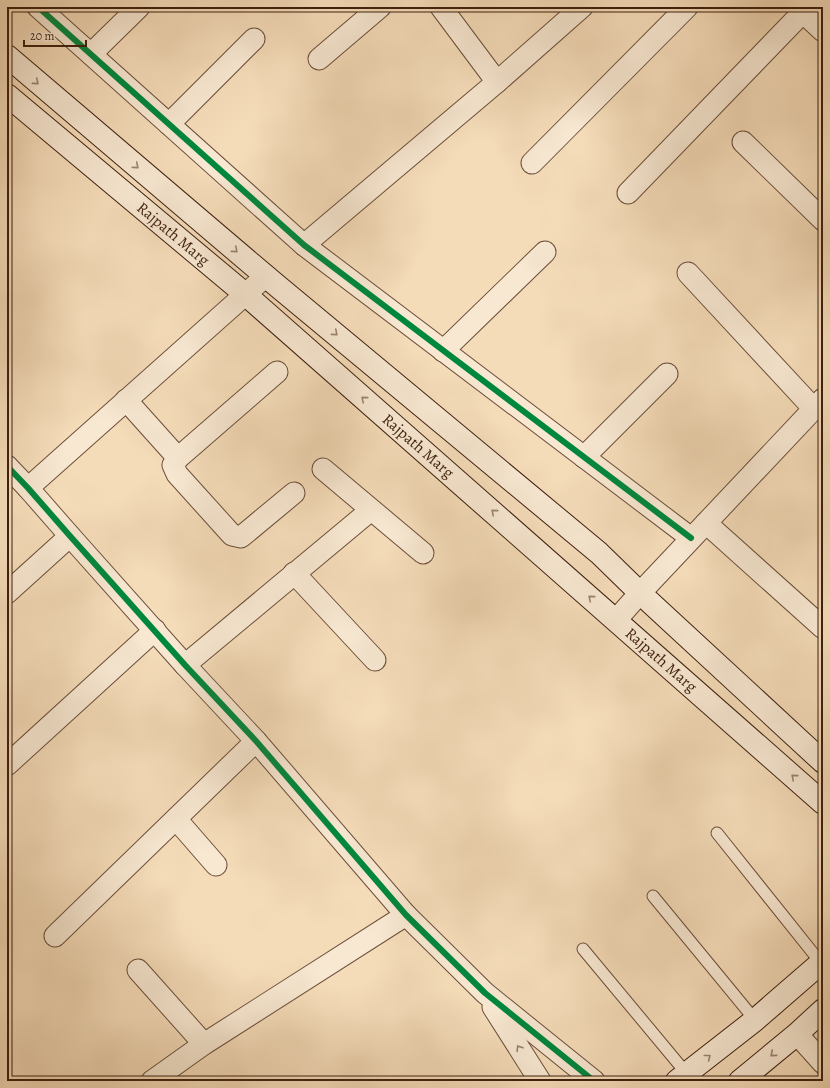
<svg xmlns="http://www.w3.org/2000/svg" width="830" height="1088" font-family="Alegreya,serif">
	<rect width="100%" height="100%" fill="#f5dcb9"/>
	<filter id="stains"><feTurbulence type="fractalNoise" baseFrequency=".005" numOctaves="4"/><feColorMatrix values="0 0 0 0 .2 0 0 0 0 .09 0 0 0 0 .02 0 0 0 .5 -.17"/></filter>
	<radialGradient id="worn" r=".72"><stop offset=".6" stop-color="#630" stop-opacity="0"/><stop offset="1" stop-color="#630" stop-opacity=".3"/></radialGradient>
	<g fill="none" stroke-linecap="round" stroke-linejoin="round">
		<g stroke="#6b4e3a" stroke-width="13">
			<g id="service">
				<path d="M717,833L821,963"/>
				<path d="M653,896L755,1020"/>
				<path d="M583,949L687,1074"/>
			</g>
		</g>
		<g stroke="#6b4e3a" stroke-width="23">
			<g id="minor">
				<path d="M38,7L304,245L691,538"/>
				<path d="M441,7L497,82"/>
				<path d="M797,7L823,31"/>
				<path d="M91,54L139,7"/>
				<path d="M319,59L380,7"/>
				<path d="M169,124L254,39"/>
				<path d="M743,142L823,220"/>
				<path d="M532,163L687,7"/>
				<path d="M628,193L803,12"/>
				<path d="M304,245L497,82L582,7"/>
				<path d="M688,273L814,409"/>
				<path d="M443,351L545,252"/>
				<path d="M277,372L178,458L173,465L177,474L232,535L241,537L294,493"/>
				<path d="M126,400L178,458"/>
				<path d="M584,457L667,374"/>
				<path d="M7,466L28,488L70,536L185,665L256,741L406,915L485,993L594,1081"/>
				<path d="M323,469L423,553"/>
				<path d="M28,488L266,276"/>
				<path d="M706,523L823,628"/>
				<path d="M294,573L375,660"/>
				<path d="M7,593L70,536"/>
				<path d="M616,620L640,593L823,399"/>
				<path d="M185,665L371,510"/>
				<path d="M7,765L155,630"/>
				<path d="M176,819L216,865"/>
				<path d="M55,936L256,741"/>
				<path d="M138,970L204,1044"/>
				<path d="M493,1007L540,1081"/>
				<path d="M797,1034L823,1063"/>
				<path d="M152,1081L204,1044L406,915"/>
			</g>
		</g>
		<g stroke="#3d1f0f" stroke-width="24">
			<g id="secondary">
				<path d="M7,56L275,284L599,553L640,593L823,762"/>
				<path d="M7,95L245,294L823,803"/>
				<path d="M677,1081L755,1020L823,961"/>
				<path d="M740,1081L797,1034L823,1010"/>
			</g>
		</g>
		<use href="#service" stroke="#f8e8d2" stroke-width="11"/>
		<use href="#minor" stroke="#f8e8d2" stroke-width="21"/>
		<use href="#secondary" stroke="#f8e8d2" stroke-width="22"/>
		<g stroke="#f8e8d2" stroke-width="8">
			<g id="cycleway">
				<path d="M38,7L304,245L691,538"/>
				<path d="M7,466L28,488L70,536L185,665L256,741L406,915L485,993L594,1081"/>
			</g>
		</g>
		<use href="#cycleway" stroke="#00873e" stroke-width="6"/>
	</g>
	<defs><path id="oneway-chevron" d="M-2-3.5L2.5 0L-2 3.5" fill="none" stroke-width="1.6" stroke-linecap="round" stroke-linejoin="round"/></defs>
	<g stroke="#9a8470">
		<use href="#oneway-chevron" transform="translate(36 82) rotate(40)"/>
		<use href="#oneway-chevron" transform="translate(136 166) rotate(40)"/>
		<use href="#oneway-chevron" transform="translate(235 250) rotate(40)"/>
		<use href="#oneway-chevron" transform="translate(335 333) rotate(40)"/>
		<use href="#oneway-chevron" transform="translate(364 399) rotate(-139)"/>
		<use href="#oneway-chevron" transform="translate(494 512) rotate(-139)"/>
		<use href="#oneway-chevron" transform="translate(591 598) rotate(-139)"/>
		<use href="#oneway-chevron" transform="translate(794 777) rotate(-139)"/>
		<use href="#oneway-chevron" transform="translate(519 1048) rotate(-122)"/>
		<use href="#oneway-chevron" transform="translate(773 1054) rotate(140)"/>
		<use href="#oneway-chevron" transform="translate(708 1057) rotate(-38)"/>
	</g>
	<g text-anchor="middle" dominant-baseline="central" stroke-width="3" stroke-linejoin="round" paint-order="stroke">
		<g font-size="16" fill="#3d1f0f" stroke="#f8e8d2">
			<text transform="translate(173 234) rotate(40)">Rajpath Marg</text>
			<text transform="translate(418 446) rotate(41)">Rajpath Marg</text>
			<text transform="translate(661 660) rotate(41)">Rajpath Marg</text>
		</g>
	</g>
	<rect width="830" height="1088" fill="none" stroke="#f5dcb9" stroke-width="24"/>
	<rect x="8" y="8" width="814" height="1072" fill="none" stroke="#3d1f0f" stroke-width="2"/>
	<rect x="12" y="12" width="806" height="1064" fill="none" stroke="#3d1f0f"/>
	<path d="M24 40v6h62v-6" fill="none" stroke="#3d1f0f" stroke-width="2"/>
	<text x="30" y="40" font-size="12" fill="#3d1f0f" stroke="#f8e8d2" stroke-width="3" paint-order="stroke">20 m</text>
	<rect width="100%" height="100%" filter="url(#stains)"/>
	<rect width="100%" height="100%" fill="url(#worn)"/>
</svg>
